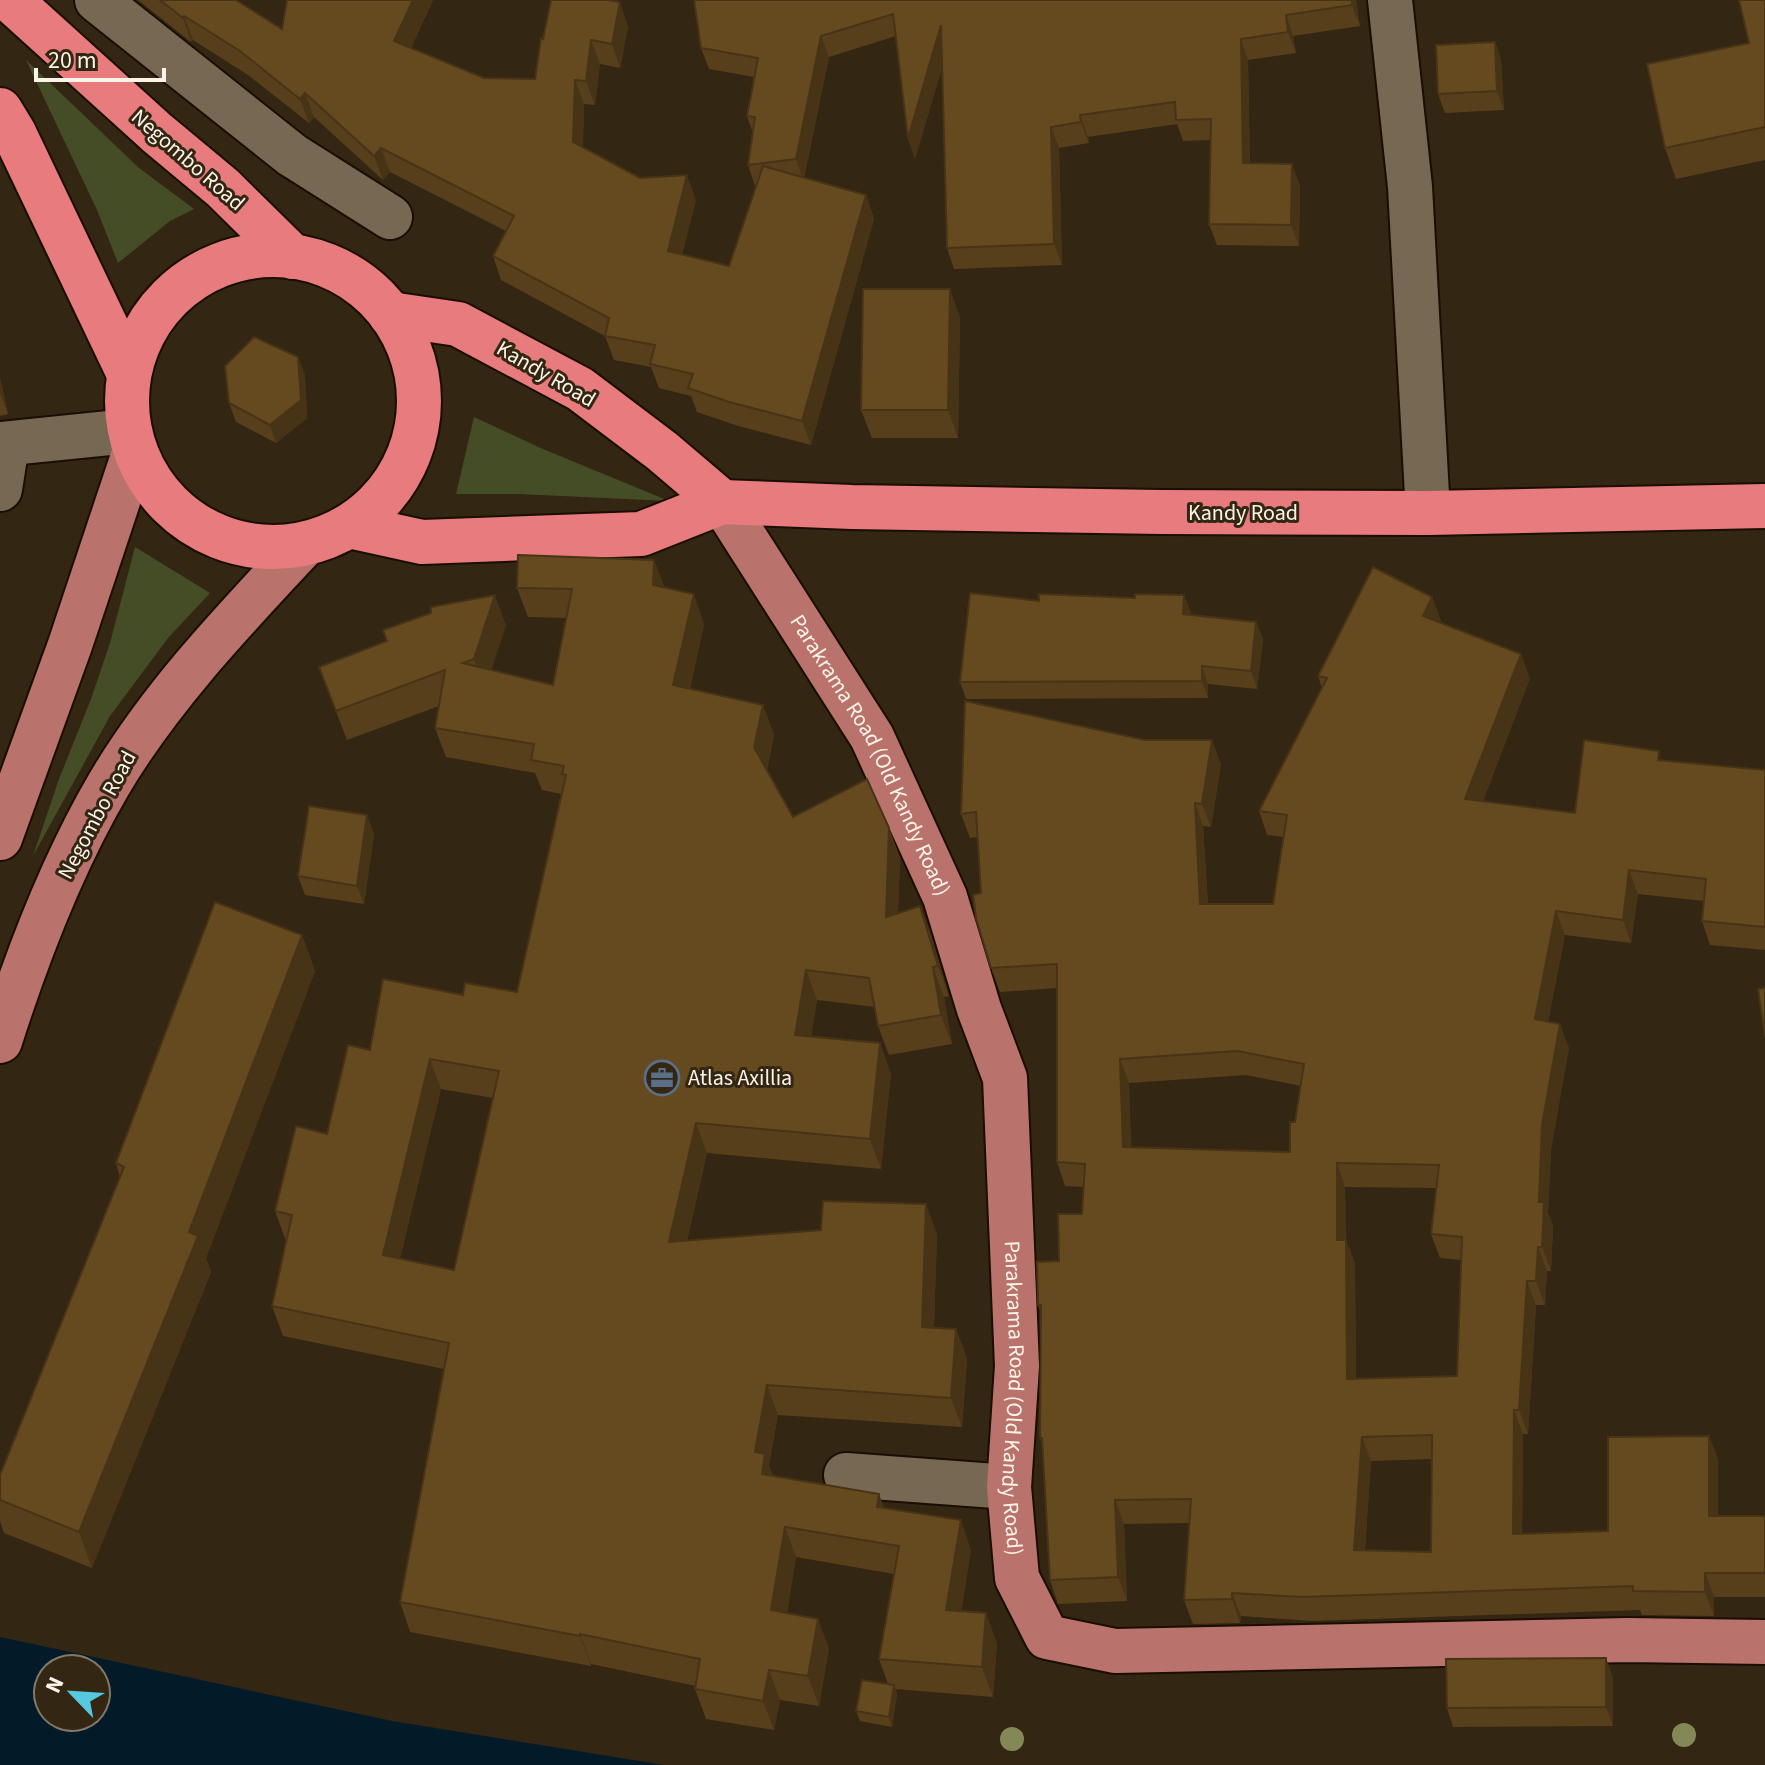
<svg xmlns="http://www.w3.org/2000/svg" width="1765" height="1765" font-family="'Source Sans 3',sans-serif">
	<rect width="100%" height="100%" fill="#332612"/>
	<g fill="#454d27">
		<path d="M26,60L139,168L194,209L170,221L118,263L97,210Z"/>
		<path d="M474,417L543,449L669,501L519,494H456Z"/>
		<path d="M135,547L210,593L168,638L110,716L33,856L59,779L91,699L110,643Z"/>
	</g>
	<path fill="#031b29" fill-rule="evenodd" d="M0,1637L392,1721L664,1765H0ZM48,1669H96V1717H48Z"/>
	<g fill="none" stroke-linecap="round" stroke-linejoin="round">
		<g stroke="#1a0e00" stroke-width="48">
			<g id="minor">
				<path d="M97,0L292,155L390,217"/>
				<path d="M1390,0L1410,187L1428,513"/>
				<path d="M0,444L129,431"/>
				<path d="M0,489L7,444"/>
				<path d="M846,1475L1009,1487"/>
			</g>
		</g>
		<g stroke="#1a0e00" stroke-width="48">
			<g id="major">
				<path id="s1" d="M722,502L872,737L945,897L979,1009L1005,1078L1017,1366L1009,1487L1017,1578L1047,1637L1115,1651L1628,1640L1765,1642"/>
				<path d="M0,838L70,645L135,450"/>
				<path d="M0,1041C28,953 62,864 109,784C161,696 234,620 304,545"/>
			</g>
		</g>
		<g stroke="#1a0e00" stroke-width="48">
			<g id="highway">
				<path d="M10,0L157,133L223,188L293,257"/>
				<path d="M0,110L14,133L129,374"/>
				<circle cx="273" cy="401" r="146"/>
				<path d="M390,314L458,324L580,389L662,451L722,502"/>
				<path d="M349,526L422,542L641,534L722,502L852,507L1162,512L1428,513L1765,506"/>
			</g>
		</g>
		<use href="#minor" stroke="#776853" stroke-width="44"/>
		<use href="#major" stroke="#ba736c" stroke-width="44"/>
		<use href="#highway" stroke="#e77b7d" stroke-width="44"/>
	</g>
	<g fill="#848856">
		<circle cx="1684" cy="1735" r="12"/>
		<circle cx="1012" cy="1739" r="12"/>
	</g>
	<g fill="#573f1b" fill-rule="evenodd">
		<path d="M138,0H236L282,29L433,0L411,48L484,78L535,79L541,38L628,26L620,68L600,64L595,105L584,104L583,147L640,178L696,200L682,254L729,266L757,186H755L748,165L753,133L747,116L754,77L709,69L701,48L694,0H1356L1360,26L1293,36L1296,53L1248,60L1250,164L1300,185L1299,246L1217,245L1209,224L1211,140L1183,141L1177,124L1088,137L1089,143L1059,148L1062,265L954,269L947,248L942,68L915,159L908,138L896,36L829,57L804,178L866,195L874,219L811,445L738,426L697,412L691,396L659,388L651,367L614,360L605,336L501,280L493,256L506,231L390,172L383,180L314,117L309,123L248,75L193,40L191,42Z"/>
		<path d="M1765,0V160L1676,179L1665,148L1749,43Z"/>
		<path d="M1495,42L1501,60L1504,110L1445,113L1438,94Z"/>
		<path d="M960,317L958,438H872L861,410Z"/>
		<path d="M305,375L307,418L276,443L236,422L229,403Z"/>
		<path d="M0,378L8,414L0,416Z"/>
		<path d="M654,560L664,587L704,624L690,689L763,705L774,735L767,770L793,817L889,828L900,858L898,913L920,906L931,935L949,996L944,997L952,1044L889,1055L878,1026L875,1007L817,1000L811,1037L891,1073L881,1169L707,1153L687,1241L937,1234L934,1328L956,1329L967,1359L962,1427L778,1415L769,1465L773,1476L884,1508L971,1550L961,1611L997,1643L993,1697L895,1689L897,1694L892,1727L860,1721L856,1711L888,1684L879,1659L894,1574L796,1557L787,1613L829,1648L819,1706L780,1700L774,1730L706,1719L695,1689L696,1686L591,1664V1666L410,1632L400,1602L444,1369L283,1336L272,1306L286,1241L275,1211L327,1134L370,1050L463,995L517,992L561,794L542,790L535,773L446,757L435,728L439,706L347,740L319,667L506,625L491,670L553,685L566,618L528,617L517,588ZM441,1089L493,1098L454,1270L400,1258Z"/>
		<path d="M1432,597L1441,621L1440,623L1530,678L1483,801L1575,813L1663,761L1765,770V950L1710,945L1702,921L1704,901L1638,894L1631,943L1565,935L1548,1022L1569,1048L1551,1149L1548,1213L1553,1226L1551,1271H1547L1545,1305H1536L1528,1434H1523L1522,1534L1608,1531L1709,1436L1718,1460V1516H1765V1597H1714V1616L1642,1615L1640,1610L1312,1621L1241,1616L1240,1623L1193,1624L1184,1600L1190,1523L1124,1524L1127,1601L1058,1604L1050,1580L1042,1445L1040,1438L1041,1313L1038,1305L1082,1214L1084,1187L1065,1186L1057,1162V988L1000,992L991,968L981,893L978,837L970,838L961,814L1221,764L1211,827L1203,826L1208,904H1273L1284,837L1267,835L1259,811L1322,688L1318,676ZM1246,1075L1301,1086L1290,1152L1131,1147L1129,1083ZM1345,1187L1436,1188L1431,1234L1440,1258L1461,1260L1457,1376L1356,1379L1355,1264L1346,1240ZM1432,1459L1431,1552L1365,1550L1371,1461Z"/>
		<path d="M1039,601L1191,612L1190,615L1256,622L1263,639L1257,689L1208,684V698L966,699L960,682Z"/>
		<path d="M374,834L364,904L305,895L298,876Z"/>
		<path d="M302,935L315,971L206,1258L211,1272L92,1568L4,1533L0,1521V1500L120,1177L116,1163Z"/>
		<path d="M1613,1677V1726L1453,1727L1447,1708Z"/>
	</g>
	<g fill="#473316">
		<path d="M413,0H433L403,65L394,41Z"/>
		<path d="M1352,0H1356L1360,26L1352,5Z"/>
		<path d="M620,2L628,26L620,68L612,44Z"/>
		<path d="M1286,15L1293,36L1296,53L1288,32Z"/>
		<path d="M184,16L193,40L191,42L183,18Z"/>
		<path d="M941,25L948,46L915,159L908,138Z"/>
		<path d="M821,36L829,57L803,180L796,159Z"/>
		<path d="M1241,39L1248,60L1250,185L1243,163Z"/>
		<path d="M591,40L600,64L595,105L586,81Z"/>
		<path d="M1495,42L1501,60L1504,110L1497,91Z"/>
		<path d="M575,80L584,104L582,166L573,142Z"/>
		<path d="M305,93L314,117L309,123L300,99Z"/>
		<path d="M1080,115L1088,137L1089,143L1081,122Z"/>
		<path d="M1051,127L1059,148L1062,265L1054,244Z"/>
		<path d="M381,148L390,172L383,180L374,156Z"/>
		<path d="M1292,164L1300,185L1299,246L1291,225Z"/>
		<path d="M687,175L696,200L677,275L668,251Z"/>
		<path d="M866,195L874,219L811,445L802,421Z"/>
		<path d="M950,289L960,317L958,438L948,410Z"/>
		<path d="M298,357L305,375L307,418L276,443L270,425Z"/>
		<path d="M0,378L8,414L0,393Z"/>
		<path d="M654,560L664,589L653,585Z"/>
		<path d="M694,594L704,624L684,715L673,685Z"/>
		<path d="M495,595L506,625L485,689L474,659Z"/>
		<path d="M1184,595L1191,612L1190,632L1183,614Z"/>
		<path d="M1432,597L1441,621L1431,640L1423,616Z"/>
		<path d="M1256,622L1263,639L1257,689L1251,671Z"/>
		<path d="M1521,654L1530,678L1474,823L1465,799Z"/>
		<path d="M1202,666L1208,684V698L1202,681Z"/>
		<path d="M763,705L774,735L765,777L754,747Z"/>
		<path d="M1212,740L1221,764L1211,827L1202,804Z"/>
		<path d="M1195,803L1203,826L1209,928L1200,904Z"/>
		<path d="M367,815L374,834L364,904L357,886Z"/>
		<path d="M889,828L900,858L897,946L886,917Z"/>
		<path d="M1629,870L1638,894L1631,943L1623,920Z"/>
		<path d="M920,906L931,935L949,996L938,966Z"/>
		<path d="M1556,911L1565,935L1544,1043L1535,1019Z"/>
		<path d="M302,935L315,971L206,1258L211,1272L92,1568L79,1532L189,1232Z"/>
		<path d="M933,967L944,997L952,1044L941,1015Z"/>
		<path d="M806,970L817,1000L806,1065L795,1035Z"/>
		<path d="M1560,1024L1569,1048L1551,1149L1548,1213L1553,1226L1551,1271L1542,1247L1539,1202L1542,1125Z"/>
		<path d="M880,1043L891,1073L881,1169L870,1139Z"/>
		<path d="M430,1059L441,1089L394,1284L383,1255Z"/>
		<path d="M1120,1059L1129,1083L1131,1171L1123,1147Z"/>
		<path d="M696,1123L707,1153L680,1272L669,1242Z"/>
		<path d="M1337,1163L1345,1187L1346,1264L1337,1240Z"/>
		<path d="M926,1204L937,1234L933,1357L922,1327Z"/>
		<path d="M1346,1240L1355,1264L1356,1403L1347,1379Z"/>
		<path d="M1538,1247L1547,1271L1545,1305L1536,1281Z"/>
		<path d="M1527,1281L1536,1305L1528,1434L1519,1410Z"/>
		<path d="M956,1329L967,1359L962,1427L951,1398Z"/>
		<path d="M767,1385L778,1415L769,1465L776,1483L762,1474L755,1452Z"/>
		<path d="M1514,1410L1523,1434L1522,1558L1513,1534Z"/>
		<path d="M1709,1436L1718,1460V1540L1709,1516Z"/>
		<path d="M1362,1437L1371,1461L1363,1574L1354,1550Z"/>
		<path d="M879,1494L890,1524L877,1507Z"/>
		<path d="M1115,1500L1124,1524L1127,1601L1118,1577Z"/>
		<path d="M961,1520L971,1550L957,1640L946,1610Z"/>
		<path d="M785,1527L796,1557L782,1640L771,1610Z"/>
		<path d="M1705,1573L1714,1597V1616L1705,1592Z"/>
		<path d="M1232,1593L1241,1616L1240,1623L1232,1599Z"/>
		<path d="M986,1613L997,1643L993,1697L982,1667Z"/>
		<path d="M818,1619L829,1648L819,1706L808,1676Z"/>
		<path d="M580,1634L591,1664V1666L580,1636Z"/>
		<path d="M1606,1658L1613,1677V1726L1606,1707Z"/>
		<path d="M769,1670L780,1700L774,1730L763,1701Z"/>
		<path d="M894,1685L897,1694L892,1727L889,1717Z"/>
	</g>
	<g fill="#65491f" stroke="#473316" stroke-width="2" fill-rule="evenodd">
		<path d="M160,0H236L282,29L287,0H413L394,41L484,78L535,79L541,38L543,39L551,0H608L620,2L612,44L591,40L586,81L575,80L573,142L640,178L687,175L668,251L729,266L763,166L866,195L802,421L729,402L688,388L693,374L650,364L655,345L605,336L609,318L493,256L514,216L381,148L374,156L305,93L300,99L240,51L184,16L183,18Z"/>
		<path d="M694,0H1352V5L1286,15L1288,32L1241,39L1243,163L1292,164L1291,225L1209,224L1211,119L1176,120L1175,102L1080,115L1081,122L1051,127L1054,244L947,248L941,25L908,138L893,14L821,36L796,159L748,165L755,117L747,116L758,58L701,48Z"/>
		<path d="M1739,0H1765V127L1665,148L1647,64L1749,43Z"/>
		<path d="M1495,42L1497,91L1438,94L1436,45Z"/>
		<path d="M863,289H950L948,410H861Z"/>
		<path d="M254,337L298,357L301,400L270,425L229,403L225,366Z"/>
		<path d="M518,555L654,560L653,585L694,594L673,685L763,705L754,747L793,817L867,779L889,828L886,917L920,906L938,966L933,967L941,1015L878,1026L869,978L806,970L795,1035L880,1043L870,1139L696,1123L669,1242L821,1230L823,1201L926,1204L922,1327L956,1329L951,1398L767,1385L755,1452L765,1454L762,1474L879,1494L877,1507L961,1520L946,1610L986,1613L982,1667L879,1659L899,1546L785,1527L771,1610L818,1619L808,1676L769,1670L763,1701L695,1689L700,1659L580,1634V1636L400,1602L449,1343L272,1306L292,1215L275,1211L296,1126L327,1134L348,1045L370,1050L383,979L463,995L465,983L517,992L566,775L562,774L564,766L531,760L534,744L435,728L445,670L336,711L319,667L387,641L383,630L431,613V607L495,595L474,659L463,663L553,685L572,589L517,588ZM430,1059L499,1071L454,1270L383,1255Z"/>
		<path d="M1373,567L1432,597L1423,616L1521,654L1465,799L1575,813L1584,740L1659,751L1658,760L1765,770V927L1702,921L1706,879L1629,870L1623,920L1556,911L1535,1019L1560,1024L1542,1125L1539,1202H1544L1542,1247H1538L1536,1281H1527L1519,1410H1514L1513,1534L1608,1531V1437L1709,1436V1516H1765V1573H1705V1592L1633,1591V1586L1303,1597L1232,1593V1599L1184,1600L1191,1499L1115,1500L1118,1577L1050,1580L1042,1438H1040L1041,1305H1038L1037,1262L1059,1261L1058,1214H1082L1085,1164L1057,1162V964L991,968L976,918L973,895L981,893L976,812L961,814L965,701L1145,740H1212L1202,804L1195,803L1200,904H1273L1287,815L1259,811L1327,678L1318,676ZM1237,1051L1304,1064L1295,1122H1290V1152L1123,1147L1120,1059ZM1337,1163L1439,1165L1431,1234L1462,1237L1457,1376L1347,1379L1346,1240H1337ZM1432,1435L1431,1552L1354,1550L1362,1437Z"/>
		<path d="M970,593L1039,601V594L1135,598V594L1184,595L1183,614L1256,622L1251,671L1202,666V681L960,682Z"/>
		<path d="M309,806L367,815L357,886L298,876Z"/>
		<path d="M215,902L302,935L189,1232L198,1236L79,1532L0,1500V1475L124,1167L116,1163Z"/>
		<path d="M1765,988V1037L1758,989Z"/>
		<path d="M1606,1658V1707L1447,1708L1446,1659Z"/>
		<path d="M862,1680L894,1685L889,1717L856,1711Z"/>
	</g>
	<defs>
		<g id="office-ring" transform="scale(1.8)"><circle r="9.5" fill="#332612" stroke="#5c6f8a" stroke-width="1.5"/><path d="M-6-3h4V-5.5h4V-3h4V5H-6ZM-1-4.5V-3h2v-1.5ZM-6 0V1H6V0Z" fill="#5c6f8a"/></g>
	</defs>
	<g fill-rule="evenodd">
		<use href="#office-ring" x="662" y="1078"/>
	</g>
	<g text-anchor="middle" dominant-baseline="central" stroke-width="6" stroke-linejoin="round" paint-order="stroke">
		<g font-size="22" fill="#fcf4e8" stroke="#332612">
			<text transform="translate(188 160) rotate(41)">Negombo Road</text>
			<text transform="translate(546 374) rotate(30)">Kandy Road</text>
			<text x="1243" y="513">Kandy Road</text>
			<text stroke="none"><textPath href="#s1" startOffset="294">Parakrama Road (Old Kandy Road)</textPath></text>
			<text transform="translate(97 815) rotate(-62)">Negombo Road</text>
			<text stroke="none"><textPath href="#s1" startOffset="966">Parakrama Road (Old Kandy Road)</textPath></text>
		</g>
		<g font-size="22" fill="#fcf4e8" stroke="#332612" text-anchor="start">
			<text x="688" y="1078">Atlas Axillia</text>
		</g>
	</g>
	<g transform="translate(72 1693) rotate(295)"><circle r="38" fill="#332612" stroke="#837868" stroke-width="2"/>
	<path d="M0-6L14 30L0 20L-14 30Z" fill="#56c9e1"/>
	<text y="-12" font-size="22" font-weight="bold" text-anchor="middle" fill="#fcf4e8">N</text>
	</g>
	<path d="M36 68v12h128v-12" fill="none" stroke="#fcf4e8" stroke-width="4"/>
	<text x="48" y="68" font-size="24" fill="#fcf4e8" stroke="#332612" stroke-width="6" paint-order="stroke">20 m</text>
</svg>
